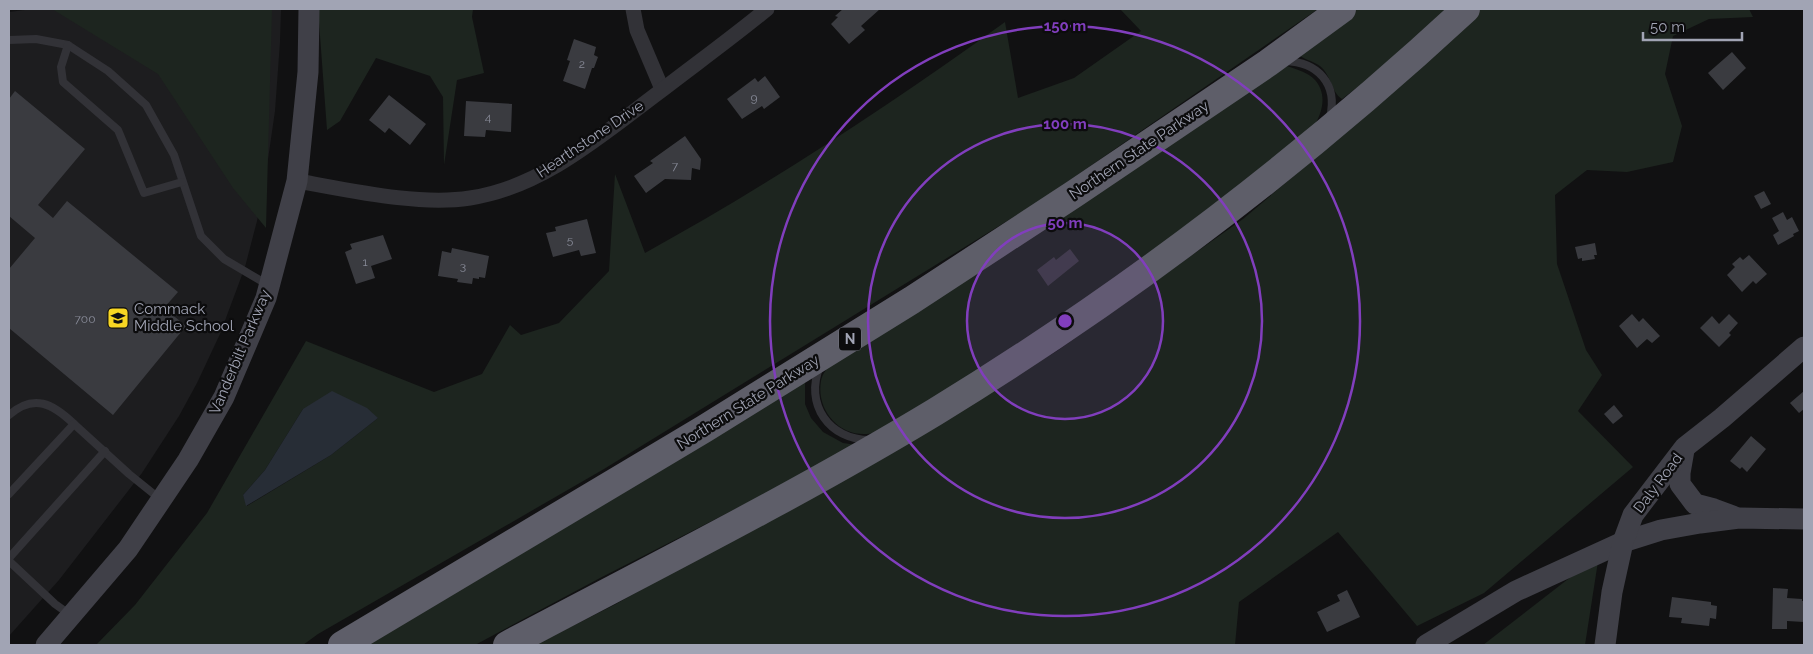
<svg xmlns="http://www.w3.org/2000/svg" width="1813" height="654" font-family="Raleway,sans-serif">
	<rect width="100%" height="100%" fill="#111112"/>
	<path fill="#1d1d1f" d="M32,9H281L280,42L275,111L264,187L257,221L245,267L220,334L197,383L179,416L142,473L59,580L9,636V12Z"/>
	<g fill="#1d251f" fill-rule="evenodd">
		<path d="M52,9H272L266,228L233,188L158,74Z"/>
		<path d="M318,9H473L472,17L484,73L457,80L444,165L443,97L430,76L376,58L340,121L327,130Z"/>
		<path d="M1120,9H1318L1038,202L604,469L318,634L303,645H96L135,605L207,513L306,341L434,392L482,374L510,325L521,335L559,323L609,271L615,174L645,253C770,184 890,105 1005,22L1018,98L1074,78L1141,31ZM303,409L378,418L331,455L247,506L243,495L265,470Z"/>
		<path d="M1347,9H1448L1389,63L1342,99C1331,92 1332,76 1320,66C1313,61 1303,59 1295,53Z"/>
		<path d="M1481,9H1749L1753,17L1709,19L1673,36L1665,74L1682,126L1673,162L1627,172L1587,170L1555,195L1557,264L1586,350L1602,375L1578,411L1633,467L1484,593L1417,626L1338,532L1239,602L1235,645H535L616,604L946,417L1057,351L1243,219L1362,118Z"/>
		<path d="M1287,66C1296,69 1309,73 1315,80C1328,95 1322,114 1313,128L1084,304L886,428C880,430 873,434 867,434C838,436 816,409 821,381C822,374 828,367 832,361Z"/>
		<path d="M802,380L805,383V404L811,418L823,432L843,443L857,445L853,449L600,578L475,645H356Z"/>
		<path d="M1599,555L1585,645H1483Z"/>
	</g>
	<path fill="#272d36" d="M332,391L367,408L378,418L331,455L246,506L243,495L265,470L303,409Z"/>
	<g fill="#3a3b40">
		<path d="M843,9H880L861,26L865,30L849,44L831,24L838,17L835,16Z"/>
		<path d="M574,39L596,47L594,55L598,57L594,68H592L585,89L563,81L570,61L567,60Z"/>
		<path d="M1732,52L1746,68L1723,90L1708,73Z"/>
		<path d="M765,76L780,97L764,109L762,106L742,119L727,99L755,78L758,82Z"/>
		<path d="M15,91L85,149L38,205L53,218L67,201L178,292L164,308L186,326L113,415L9,328V269L35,238L9,216V99Z"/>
		<path d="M389,95L426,124L410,145L389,128L385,133L369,120Z"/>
		<path d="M466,101L512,104L511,132L486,130L485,137L464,136Z"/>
		<path d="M685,136L701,159L700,170L692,168L691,180L665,179L646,193L634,176L653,163L650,161Z"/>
		<path d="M1764,191L1771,204L1761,209L1754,196Z"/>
		<path d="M1783,212L1787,220L1792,217L1799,231L1793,234L1794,236L1778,245L1773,235L1779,231L1772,218Z"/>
		<path d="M587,219L596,253L581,256L579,250L553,257L546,233L556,231L555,227Z"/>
		<path d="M383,235L392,259L371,266L375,278L356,284L345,252L352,249L350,244Z"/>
		<path d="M1595,243L1597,255H1594L1595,259L1582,261V258L1578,259L1575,247Z"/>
		<path d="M452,248L489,256L485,278L479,277V279L473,278L472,284L457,282L458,279L438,276L442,251L451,253Z"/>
		<path d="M1070,249L1079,261L1048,286L1037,270L1054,257L1056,260Z"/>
		<path d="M1749,255L1767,274L1756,284L1753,281L1742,292L1727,275L1735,267L1732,264L1740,257L1743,260Z"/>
		<path d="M1632,314L1639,322L1643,318L1660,336L1652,343L1647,339L1637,348L1619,326Z"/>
		<path d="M1729,314L1738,323L1729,333L1731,335L1719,347L1700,328L1712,316L1719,324Z"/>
		<path d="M1804,391V409L1799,413L1790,403Z"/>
		<path d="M1614,405L1623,416L1613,424L1604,414Z"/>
		<path d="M1751,436L1766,449L1747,472L1742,467L1740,469L1730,461Z"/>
		<path d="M1773,588L1788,589L1787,598L1802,599V601H1804V622L1787,621V629H1772Z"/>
		<path d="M1347,590L1360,617L1327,632L1317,612L1340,601L1337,595Z"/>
		<path d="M1672,597L1711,602V605L1717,606L1716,619L1710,618L1709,626L1681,623L1682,618L1669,617Z"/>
	</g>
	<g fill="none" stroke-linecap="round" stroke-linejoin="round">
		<g stroke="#323237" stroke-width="8">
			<path d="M9,40L36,39L68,45L108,71L146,105L174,155L201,236L224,259L268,285"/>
			<path d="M68,45L61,67L63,82L118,130L144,193L182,182"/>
			<path d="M1285,61C1318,62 1338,84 1330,117"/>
			<path d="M820,366C804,404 829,440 870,440"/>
			<path d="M9,415C34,393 53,404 74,424"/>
			<path d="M9,494L74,424L129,474L160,499"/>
			<path d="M9,558L105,451"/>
			<path d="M9,561L55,604L69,614"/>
		</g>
		<g stroke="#323237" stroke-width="15">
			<path d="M633,9L637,30L662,89"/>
			<path d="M297,181C349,190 418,206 470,198C544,187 604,133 662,90C697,63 733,37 767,9"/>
		</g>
		<g stroke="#404048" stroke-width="21">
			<path d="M1684,450L1680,473V484L1695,504L1714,509L1733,516"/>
			<path d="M46,645L128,549L188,460L224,397L266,298L297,181L308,72L309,9"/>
			<path d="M1426,645L1516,591L1623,542L1661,530L1700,523L1739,518L1804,519"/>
			<path d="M1605,645L1612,592L1623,542L1633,515L1685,447L1722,418L1804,347"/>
		</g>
		<g stroke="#5e5e69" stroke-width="28">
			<path d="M342,645L704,429L912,300L1074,194L1268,63L1342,9"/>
			<path d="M507,645C650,569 796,496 935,412C1125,296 1303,160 1466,9"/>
		</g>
	</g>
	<circle cx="1065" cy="321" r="98" fill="#813ebd" fill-opacity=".12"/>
	<g fill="none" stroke="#813ebd" stroke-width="2.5">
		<circle cx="1065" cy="321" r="98"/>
		<circle cx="1065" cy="321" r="197"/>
		<circle cx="1065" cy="321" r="295"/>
	</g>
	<defs>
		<g id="school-square" transform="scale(1.125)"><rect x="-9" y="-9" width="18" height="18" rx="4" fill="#f8d723" stroke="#0c0c0d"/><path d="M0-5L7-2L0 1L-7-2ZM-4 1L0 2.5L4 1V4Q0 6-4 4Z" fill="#111"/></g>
	</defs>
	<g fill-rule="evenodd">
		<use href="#school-square" x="118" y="318"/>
	</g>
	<g text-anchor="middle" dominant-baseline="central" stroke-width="4.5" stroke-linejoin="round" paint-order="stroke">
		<g font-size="12" fill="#878a97">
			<text x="582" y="64">2</text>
			<text x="754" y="98">9</text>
			<text x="488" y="117">4</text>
			<text x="675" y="166">7</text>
			<text x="570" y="240">5</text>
			<text x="365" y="262">1</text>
			<text x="463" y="266">3</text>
			<text x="85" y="319">700</text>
		</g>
		<rect fill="#0c0c0d" stroke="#747682" stroke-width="1" x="839" y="327.5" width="22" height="23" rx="4"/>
		<g font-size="14" font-weight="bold" fill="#a1a4b4">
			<text x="850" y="339">N</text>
		</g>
		<g font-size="15" fill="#a1a4b4" stroke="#0c0c0d">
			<text transform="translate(590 139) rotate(-34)">Hearthstone Drive</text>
			<text transform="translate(1139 150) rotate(-34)">Northern State Parkway</text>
			<text transform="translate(240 352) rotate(-67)">Vanderbilt Parkway</text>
			<text transform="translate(748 402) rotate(-32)">Northern State Parkway</text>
			<text transform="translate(1658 483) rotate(-53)">Daly Road</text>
		</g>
		<g font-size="15" fill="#a1a4b4" stroke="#0c0c0d" text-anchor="start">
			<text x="134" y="309">Commack<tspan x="134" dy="17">Middle School</tspan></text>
		</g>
	</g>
	<circle cx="1065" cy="321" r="8" fill="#813ebd" stroke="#0c0c0d" stroke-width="2.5"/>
	<g font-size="15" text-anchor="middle" font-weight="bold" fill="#813ebd" stroke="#0c0c0d" stroke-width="4.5" stroke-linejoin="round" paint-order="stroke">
		<text x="1065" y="31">150 m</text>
		<text x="1065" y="129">100 m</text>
		<text x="1065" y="228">50 m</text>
	</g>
	<rect width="1813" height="654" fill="none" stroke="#a1a4b4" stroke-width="20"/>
	<path d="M1643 32v8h99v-8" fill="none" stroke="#a1a4b4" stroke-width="2.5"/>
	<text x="1650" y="32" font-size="15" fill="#a1a4b4" stroke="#0c0c0d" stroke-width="4" paint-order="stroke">50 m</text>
</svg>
